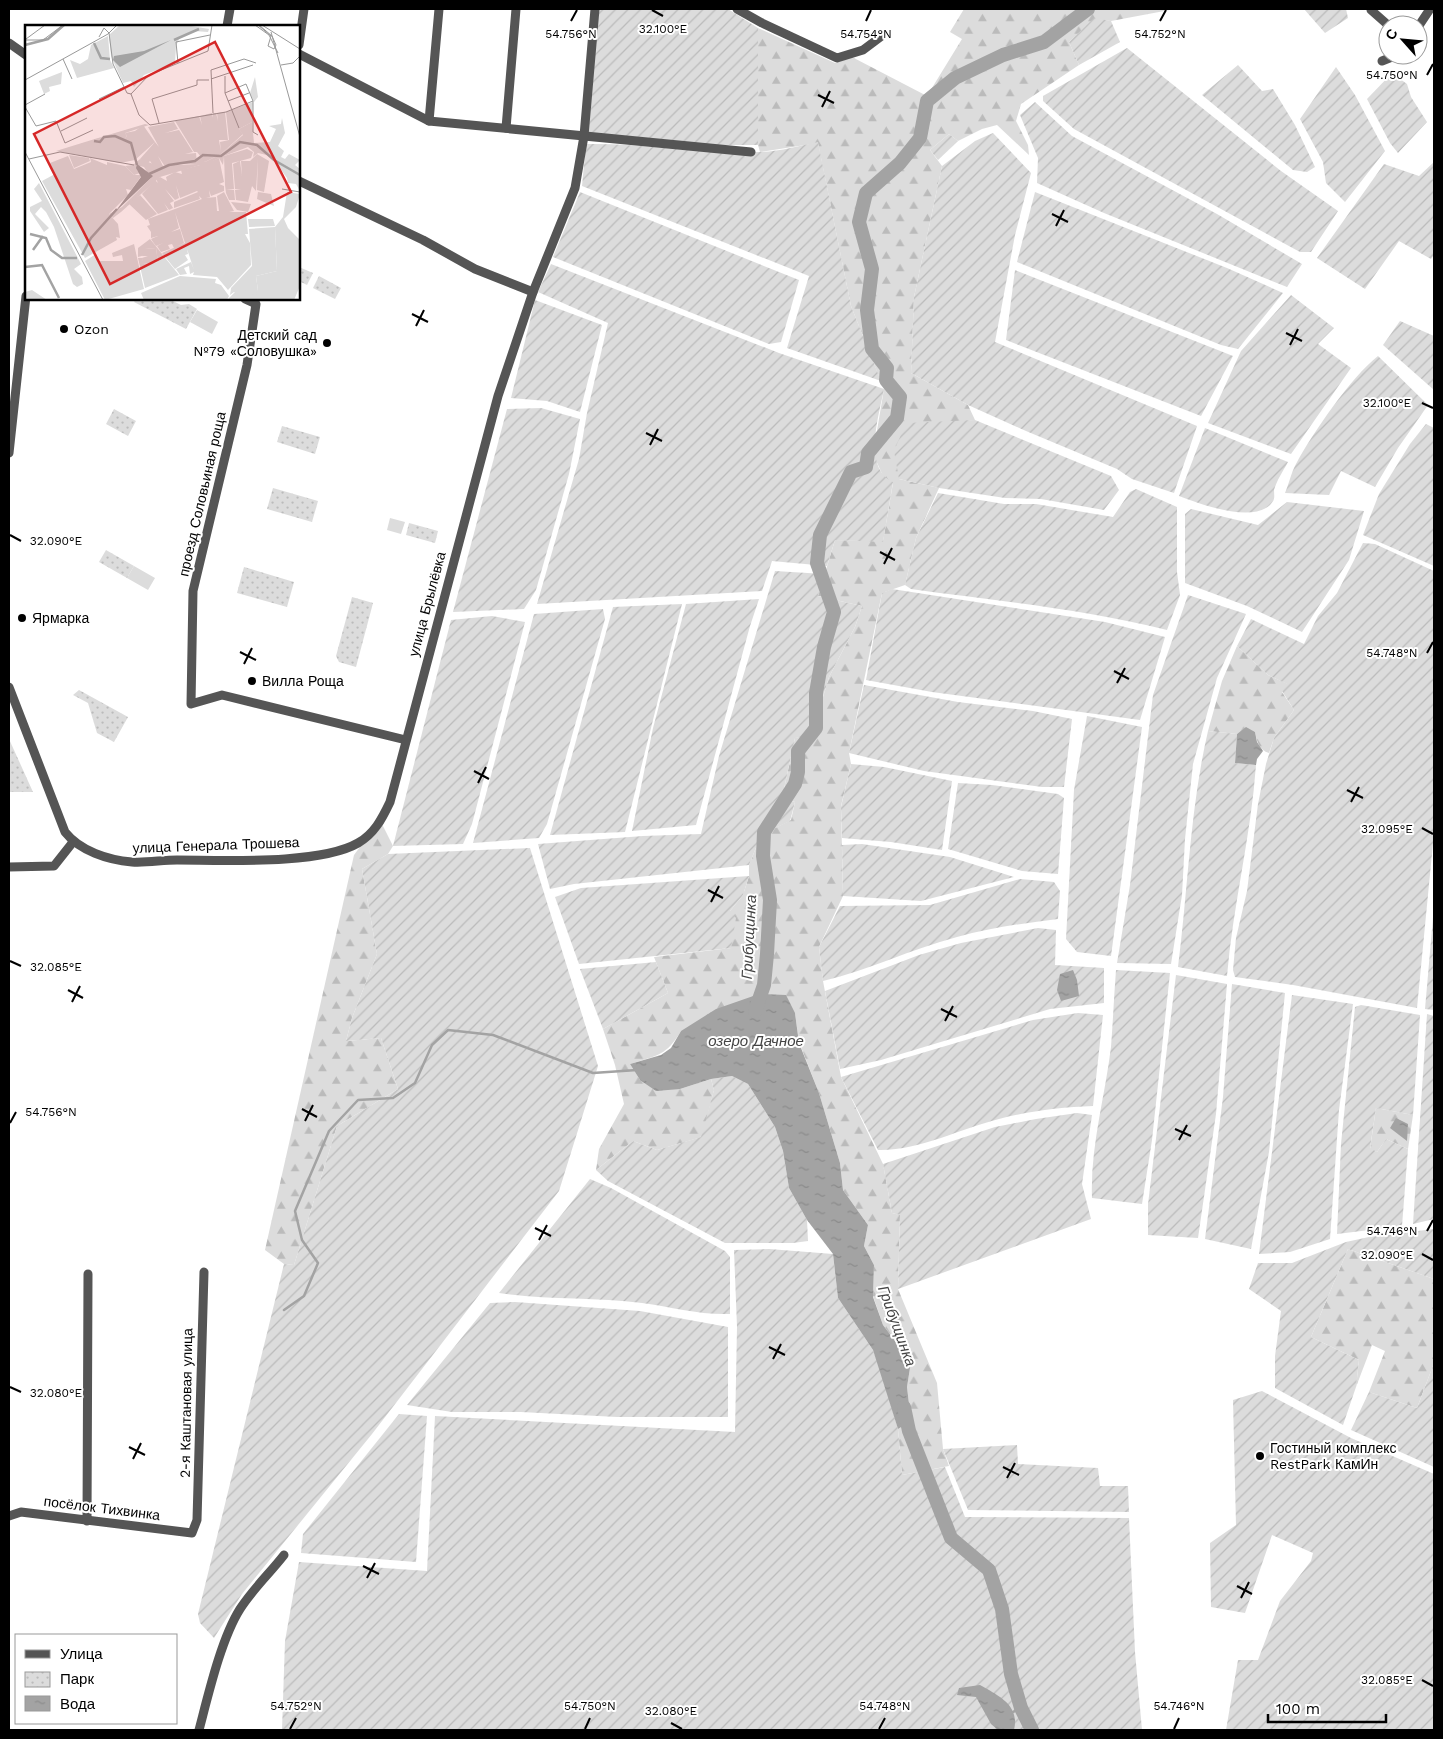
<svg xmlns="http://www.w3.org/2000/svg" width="1443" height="1739" font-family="'Work Sans',sans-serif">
	<defs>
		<pattern id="forest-firs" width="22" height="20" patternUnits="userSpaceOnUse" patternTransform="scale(1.25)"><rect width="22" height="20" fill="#dcdcdc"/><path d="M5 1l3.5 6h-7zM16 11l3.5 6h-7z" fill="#bbb"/></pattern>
		<pattern id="park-dots" width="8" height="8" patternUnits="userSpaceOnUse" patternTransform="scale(1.25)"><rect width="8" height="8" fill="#dcdcdc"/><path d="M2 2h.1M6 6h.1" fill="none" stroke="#bbb" stroke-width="1.8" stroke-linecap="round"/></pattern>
		<pattern id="garden-furrows" width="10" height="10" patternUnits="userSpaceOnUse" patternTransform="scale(1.25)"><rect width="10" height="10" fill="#dcdcdc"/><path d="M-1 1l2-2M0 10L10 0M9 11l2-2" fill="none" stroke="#bbb"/></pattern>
		<pattern id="water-ripples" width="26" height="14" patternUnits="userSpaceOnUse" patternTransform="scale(1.25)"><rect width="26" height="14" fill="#a3a3a3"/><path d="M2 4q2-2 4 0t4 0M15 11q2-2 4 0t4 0" fill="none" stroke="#8b8b8b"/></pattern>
	</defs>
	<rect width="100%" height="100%" fill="#fff"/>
	<g fill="#dcdcdc">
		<path d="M197,310L218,322L212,334L190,322Z"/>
		<path d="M390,518L405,522L401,534L387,530Z"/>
		<path d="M134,566L155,578L148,590L127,578Z"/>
	</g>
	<g fill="url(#forest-firs)">
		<path d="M964,9H1175L1111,21L1094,19L1069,42L1079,65L1021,104L1016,121L1028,145L1029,155L997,125L982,129L958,141L949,134L930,150L942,166L914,297L911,373L968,405L975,420L960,422L899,479L939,488L916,538L905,585L882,593L849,753L851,764L841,806L843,896L819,947L823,981L841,1077L883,1164L892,1213L900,1215L898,1289L937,1383L943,1449L949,1466L902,1475L898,1429L911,1421L907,1387L910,1368L902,1350L883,1325L873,1296L874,1265L864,1246L868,1225L843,1190L840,1163L819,1093L799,1042L795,1013L681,1031C666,1056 658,1055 630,1064L640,1080L680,1089L711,1079L714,1090L702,1137L657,1150L633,1141L596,1170L599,1149L624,1104L615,1065L603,1029L668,993L654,957L731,948L730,911L743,895L749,876V865L761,835L791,820L795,802L782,798L795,738L811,737L829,677L855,627L862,606L818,596L835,540L883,541L893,483L884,478L873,454L884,389L851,306L818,143L760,152L758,145V28L835,63L852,57L927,96L962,39L950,32Z"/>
		<path d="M1237,646L1268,675L1288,684L1282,692L1294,710L1274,738L1269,753C1259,750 1257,742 1255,732L1246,728L1237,734L1208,731L1222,681Z"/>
		<path d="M380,820L393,846L388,854L362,869L377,954L352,1018L346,1041L381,1038L398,1089L337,1126L294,1265L284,1264L265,1250L354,855Z"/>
		<path d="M1376,1108L1413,1115L1408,1149L1386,1139L1377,1152L1370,1149Z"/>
		<path d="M1348,1249L1434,1279V1363L1417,1408L1369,1392L1385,1351L1372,1345L1356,1387L1359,1360L1311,1337Z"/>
	</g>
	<g fill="url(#park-dots)">
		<path d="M299,267L313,273L307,285L299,281Z"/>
		<path d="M319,276L341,288L335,299L313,288Z"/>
		<path d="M136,299H169L181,305L189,304L197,309L186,329L134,302Z"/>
		<path d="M114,409L136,421L128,436L106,424Z"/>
		<path d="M282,426L320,437L315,454L277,442Z"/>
		<path d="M273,488L318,501L312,522L267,509Z"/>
		<path d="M409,523L438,531L435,543L406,535Z"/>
		<path d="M106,550L134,566L127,578L99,562Z"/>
		<path d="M244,567L294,582L287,607L237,593Z"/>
		<path d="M352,597L373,603L356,667L339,662L336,656Z"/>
		<path d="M79,690L128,717L114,742L97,733L88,703L73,695Z"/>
		<path d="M9,739L33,792H9Z"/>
	</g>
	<g fill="url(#garden-furrows)">
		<path d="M598,9H728L758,28V145H711L588,137Z"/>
		<path d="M1304,9H1346L1348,18L1325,33Z"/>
		<path d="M1094,18L1111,21L1120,42L1079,65L1069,42Z"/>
		<path d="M1127,48L1281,171L1338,211L1311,252H1300L1074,129L1043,101V96Z"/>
		<path d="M1238,65L1262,91L1273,89L1295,125L1315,167L1307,172L1293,170L1202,95Z"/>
		<path d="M1336,67L1355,95L1385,151L1345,202L1326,183L1323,162L1300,119Z"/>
		<path d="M1392,73L1407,84L1411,97L1427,122L1398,153L1390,143L1367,99Z"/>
		<path d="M1035,102L1072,136L1217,214L1302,264L1287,287L1104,213L1037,183L1038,158L1020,115Z"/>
		<path d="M993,133L1031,173L1015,235L995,342L1197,426L1174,493L1132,479L1117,469L1026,431L968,405L911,373L914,297L942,166L975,141Z"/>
		<path d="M949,134L958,141L938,160L930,150Z"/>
		<path d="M818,142L851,306L881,381L787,348L809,276L582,186L586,144C644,143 701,154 758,152C778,152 799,146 818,142Z"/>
		<path d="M1434,162V255L1431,259L1399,241L1365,289L1317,258L1384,164L1419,176Z"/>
		<path d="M580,192L799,280L781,342L769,344L553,257Z"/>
		<path d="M1035,192L1227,268L1283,293L1238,349L1221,345L1017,262Z"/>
		<path d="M551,264L779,353L884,389C879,416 862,467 893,482L883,542L835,540L827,566L772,561L762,591L537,604L579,459L587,413L608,323L538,292Z"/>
		<path d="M1015,270L1233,356L1201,416L1006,340Z"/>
		<path d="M1291,295L1334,328L1318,344L1351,368L1291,454L1208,423L1241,351Z"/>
		<path d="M535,300L602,325L580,412L547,401L511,398Z"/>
		<path d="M1400,321L1434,336V390L1383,345Z"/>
		<path d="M1378,356L1428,405L1398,448L1375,487L1341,471L1329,495L1285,493C1289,484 1291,473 1296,464C1312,434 1352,376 1378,356Z"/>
		<path d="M541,408L580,419L569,474L536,590L524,609L453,612L507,409Z"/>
		<path d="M975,420L1111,476L1119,490L1104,510L1041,499L1005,498L939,488L899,479L894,451L906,423Z"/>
		<path d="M1426,424L1434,428V566L1363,535L1379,494L1410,444Z"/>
		<path d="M1205,428L1288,462C1283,471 1277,480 1274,490C1274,494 1275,498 1273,501C1258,526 1200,504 1179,496Z"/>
		<path d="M1136,489L1177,507V572L1180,595L1167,630C1083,609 997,601 911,589L905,585L916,538L938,493L1004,504H1036L1113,517L1130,492Z"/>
		<path d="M1287,502L1364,511L1349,560L1302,632L1247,606L1185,583V514L1191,509L1258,525Z"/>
		<path d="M1363,543L1375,544L1434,571V833L1417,1008L1293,985L1235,977L1233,970L1236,938L1247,891L1258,804L1266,764L1274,738L1294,710L1282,691L1287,684L1268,675L1237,646L1251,619L1304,644L1318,616L1337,593Z"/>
		<path d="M775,571L824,574L818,596L862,606L855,627L829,677L811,737L795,738L782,798L795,802L790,821L761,835L749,865L574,884L550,889L538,844L643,836L701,834L719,756Z"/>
		<path d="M892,589L1105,622L1165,637L1140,720L932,692L866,680L882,593Z"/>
		<path d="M1188,595L1246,614L1217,678L1193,764L1185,839L1182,895L1171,964L1117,963L1130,885L1153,695Z"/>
		<path d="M759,599L750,626L696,825L632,831L653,728L686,604Z"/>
		<path d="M682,604L625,832L550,835L613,607Z"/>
		<path d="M603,609L605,619L547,824L539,838L473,843L534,614Z"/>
		<path d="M492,616L525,622L472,824L463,844L393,846L451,620Z"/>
		<path d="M864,685L958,702L1033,711L1072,719L1064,787H1042L924,771L849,753Z"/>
		<path d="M1087,716L1142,727L1111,956L1077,952L1066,939L1074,790Z"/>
		<path d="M1208,731L1237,734L1235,763L1256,765C1251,836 1233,905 1227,976L1178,967C1188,889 1190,808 1208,731Z"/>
		<path d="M851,764L884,767L952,781L942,850L891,842L842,838L841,807Z"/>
		<path d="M958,783L992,785L1058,794L1064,798L1058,874L1022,871L948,849Z"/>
		<path d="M862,844L950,857L1014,877L921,901L843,896L842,845Z"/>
		<path d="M530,848L598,1066L559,1191L372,1434L242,1594L214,1638L200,1623L198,1614L284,1264L294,1265L337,1126L398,1089L381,1038L346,1041L352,1018L377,954L362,869L388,854Z"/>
		<path d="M749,876L743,895L730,911L736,918L731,948L579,964L555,897L581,888Z"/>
		<path d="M1020,879L1054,882L1060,891L1058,919C1024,923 990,928 957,937C911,949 869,970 823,981L819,947L840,906L930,905Z"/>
		<path d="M1434,906V1010L1425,1009Z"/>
		<path d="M1038,928L1056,930L1055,965L1104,968V1003L1050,1009L881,1060L840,1069L825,991L919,955L961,943Z"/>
		<path d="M656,962L668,993L603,1029L580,969Z"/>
		<path d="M1116,970L1170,973L1152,1140L1142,1204L1092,1198C1090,1147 1105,1097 1111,1047C1113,1021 1114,996 1116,970Z"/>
		<path d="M1176,975L1227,984L1216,1114L1198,1238L1148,1235V1204Z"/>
		<path d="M1232,984L1285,993L1269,1152L1251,1249L1205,1239L1223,1097Z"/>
		<path d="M1292,995L1353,1004L1339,1110L1330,1239L1290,1252L1259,1254Z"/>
		<path d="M1361,1005L1420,1015L1413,1115L1376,1108L1370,1148L1377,1152L1386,1139L1408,1149L1402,1226L1337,1234L1341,1144L1355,1007Z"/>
		<path d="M1078,1013L1103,1015L1093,1106C1062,1107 1029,1111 999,1119C959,1129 919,1151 878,1150L841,1077L1033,1020Z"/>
		<path d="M1427,1014L1434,1016V1219L1413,1224Z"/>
		<path d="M732,1076L748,1084L775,1127L783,1151L789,1188L807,1220L808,1241L793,1243H725L608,1181L596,1170L633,1141L657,1150L701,1137L714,1090L711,1079Z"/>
		<path d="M1077,1113L1092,1115L1082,1184L1091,1219L898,1289L900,1215L892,1213L883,1164L995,1127L1036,1119Z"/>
		<path d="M590,1179L611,1188L725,1251L730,1257V1314C699,1315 672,1307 642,1303C595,1297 547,1300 499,1293Z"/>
		<path d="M1434,1229V1279L1348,1249L1311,1337L1359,1360L1356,1387L1343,1425L1275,1388V1356L1281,1311L1249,1289L1258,1263H1292L1346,1242L1369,1237Z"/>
		<path d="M769,1249L833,1254L838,1298L873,1350L881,1371L898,1429L902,1475L945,1467L965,1517L1129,1518L1135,1652L1142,1730H282L285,1641L299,1562L427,1571L435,1416L735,1432L737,1327L734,1250Z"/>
		<path d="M515,1302L640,1311L728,1327V1417H617L521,1412H452L407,1405L490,1303Z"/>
		<path d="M1434,1363V1467L1351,1430L1369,1392L1417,1408Z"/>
		<path d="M1262,1391L1351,1438L1434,1474V1730H1226L1238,1660H1258L1280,1601L1311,1561L1313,1553L1272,1535L1245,1613L1211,1607L1210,1543L1236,1525L1233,1400Z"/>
		<path d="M399,1414L427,1416L416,1562L301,1553L303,1534Z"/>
		<path d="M1017,1445L1018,1464L1098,1468L1100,1486H1128L1129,1512L968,1510L943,1449Z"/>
	</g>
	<g fill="url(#water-ripples)">
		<path d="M1246,727L1255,732L1257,742L1263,751L1257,759L1256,765L1235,763L1237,734Z"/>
		<path d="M1073,970L1077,980L1079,996L1061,1001L1057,990L1060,974Z"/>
		<path d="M759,994L786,995L795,1013L799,1043L819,1093L840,1163L843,1190L868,1225L864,1246L874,1265L873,1297L883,1325L902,1350L910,1368L907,1387L911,1421L898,1429L873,1350L838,1298L833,1254L807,1220L789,1188L783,1151L775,1127L748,1084L732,1076L711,1079L680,1089L656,1091L640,1080L630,1064L661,1055L671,1048L681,1031L716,1009Z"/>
		<path d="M1396,1118L1408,1124L1407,1141L1390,1128Z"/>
		<path d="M980,1685C999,1696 1020,1705 1014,1730H998L991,1724L976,1697L957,1695L959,1688Z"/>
	</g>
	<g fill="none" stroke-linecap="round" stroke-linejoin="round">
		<g stroke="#a3a3a3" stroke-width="2.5">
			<path d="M284,1310L304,1296L318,1263L302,1240L295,1211L329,1131L358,1100L393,1098L415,1083L432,1045L448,1030L493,1035L593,1073L637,1070"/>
			<path d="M1011,1713L1021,1708"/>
		</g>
		<g stroke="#a3a3a3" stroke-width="14">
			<path d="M755,1011L764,985L767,954L770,900L763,856L764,832L795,784L798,772V751L816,728V693L824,647L834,612L817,563L820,535L851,472L866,467L868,453L897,418L900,397L886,380L887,368L872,349L867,310L872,269L859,222L866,193L900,163L920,138L927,101L955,78L1003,55L1044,42L1088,9"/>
			<path d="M904,1407L909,1431L951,1538L989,1570L1002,1609L1011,1674L1021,1708L1032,1730"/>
		</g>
		<g stroke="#555" stroke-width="9">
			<path d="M737,9L762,23L837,58L863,50L883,35"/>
			<path d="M1371,10L1388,25"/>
			<path d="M227,26L230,9"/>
			<path d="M1418,27L1430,9"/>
			<path d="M9,43L26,55"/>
			<path d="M299,45L304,9"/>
			<path d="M299,54L429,121L751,152"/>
			<path d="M1382,61L1397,55"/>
			<path d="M429,121L439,9"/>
			<path d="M506,128L516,9"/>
			<path d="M299,181L423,240L475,269L533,292"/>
			<path d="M245,299L256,304L247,365L193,591L191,704L222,695L406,740"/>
			<path d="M9,453L26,296"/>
			<path d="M9,687L65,832C80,851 108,860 132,862C147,863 162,860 177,860C223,860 320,865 358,843C374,834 382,819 390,802L498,396L533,292L575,188L584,136L595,9"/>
			<path d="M9,867L54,866L73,842"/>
			<path d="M9,1516L21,1512L192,1533L197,1520L204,1272"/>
			<path d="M87,1521L88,1274"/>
			<path d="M199,1730C208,1696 221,1639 240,1609C252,1590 270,1573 284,1555"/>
		</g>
	</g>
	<path fill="none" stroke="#000" stroke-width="2" d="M652,10L663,16M571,21L577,10M866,21L871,10M1160,21L1166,10M1427,75L1433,64M818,95L834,103M822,107L830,91M1052,214L1068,222M1056,226L1064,210M412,314L428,322M416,326L424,310M1286,333L1302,341M1290,345L1298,329M1422,403L1433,408M646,433L662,441M650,445L658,429M10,535L21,541M880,552L895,560M884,564L892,548M240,652L256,660M1427,653L1433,642M244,664L252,648M1114,671L1129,679M1117,683L1125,668M474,771L489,779M478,783L486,767M1347,790L1363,798M1351,802L1359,787M1422,828L1433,834M708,890L723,898M711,902L719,886M10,961L21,966M68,990L83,998M72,1002L80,986M941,1009L957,1017M945,1021L953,1006M302,1109L317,1117M305,1121L313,1105M10,1123L16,1112M1175,1129L1191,1136M1179,1140L1187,1125M535,1228L551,1236M1427,1231L1433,1220M539,1240L547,1225M1422,1254L1433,1260M769,1347L785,1355M773,1359L781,1344M10,1387L21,1392M129,1447L145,1455M133,1459L141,1443M1003,1467L1019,1475M1007,1478L1015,1463M363,1566L379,1574M367,1578L375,1563M1237,1586L1252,1594M1241,1598L1249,1582M1422,1680L1433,1686M671,1723L682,1729M290,1729L296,1718M585,1729L590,1718M879,1729L885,1718M1174,1729L1179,1718"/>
	<g fill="#000" stroke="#fff" stroke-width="2">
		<circle cx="64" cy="329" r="5"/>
		<circle cx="327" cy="343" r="5"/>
		<circle cx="22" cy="618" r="5"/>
		<circle cx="252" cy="681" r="5"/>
		<circle cx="1260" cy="1456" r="5"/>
	</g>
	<g text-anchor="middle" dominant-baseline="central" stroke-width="4" stroke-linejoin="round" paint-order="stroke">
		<g font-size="14" fill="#000" stroke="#fff" text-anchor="start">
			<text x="74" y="329">Ozon</text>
			<text x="317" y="335" text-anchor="end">Детский сад<tspan x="317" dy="16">№79 «Соловушка»</tspan></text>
			<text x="32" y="618">Ярмарка</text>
			<text x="262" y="681">Вилла Роща</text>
			<text x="1270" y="1448">Гостиный комплекс<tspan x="1270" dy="16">RestPark КамИн</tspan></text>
		</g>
		<g font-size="14" fill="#000" stroke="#fff">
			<text transform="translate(202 494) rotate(-77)">проезд Соловьиная роща</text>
			<text transform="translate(427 604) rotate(-75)">улица Брылёвка</text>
			<text transform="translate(216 845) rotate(-2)">улица Генерала Трошева</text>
			<text transform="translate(186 1403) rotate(-89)">2-я Каштановая улица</text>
			<text transform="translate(102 1508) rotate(7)">посёлок Тихвинка</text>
		</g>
		<g font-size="15" font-style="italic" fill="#444" stroke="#fff">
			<text transform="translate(749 937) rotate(-87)">Грибущинка</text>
			<text x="756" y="1041">озеро Дачное</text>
			<text transform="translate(897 1326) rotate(70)">Грибущинка</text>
		</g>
	</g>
	<g transform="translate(25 25)">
		<rect width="275" height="275" fill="#fff"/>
		<path d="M37,47L36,59L24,62L25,66L19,69L14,56ZM262,167L275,169L271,182L259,194L263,203L275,215V261L269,275H202L216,261L233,266L231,251L252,246L250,202L258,192Z" fill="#dcdcdc"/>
		<path d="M83,11L85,35L89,43L52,53L45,35L55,39L63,34L66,20ZM257,93L260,108L253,121L259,126L256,132L260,134L264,129L275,135L270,140L275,144V166L271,159L263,158L262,153L246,131L233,128L228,132L229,127L223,122L199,131L198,140L194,133L188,136L189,140H175L135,152L96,187L88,193L84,189L97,182L126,153L119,142L115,141L112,145L115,148L109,150L100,141L108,140L115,134L134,141L172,139L171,133L178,132L180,137L196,129L218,110L214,104L227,97L229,118L245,117L251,104L244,101L256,99ZM120,99L124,100L100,108L102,111L98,116L90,111L73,113ZM14,158L56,239L49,244L57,252L58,259L52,262L48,259L29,202L21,187L16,182L10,189L24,203L19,207L5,186V182L17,176L9,164ZM131,223L133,237L118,239L117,233L123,231H117L120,224ZM7,265L22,275H0V267Z" fill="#dcdcdc"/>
		<path d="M230,52L233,72L229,77L225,68Z" fill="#dcdcdc"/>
		<path d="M95,0H160L184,4L183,7L169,6L155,12L151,21L150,38L119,50L109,62L106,56L98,58L86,31L84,10Z" fill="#dcdcdc"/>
		<path d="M228,77L227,97L214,104L218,109L196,129L180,137L172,127H169L150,96L174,91L177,100L175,91L187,88L188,93V88H191L193,96L192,88L200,87L203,115H194L196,127L195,117L204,115L201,87ZM149,97L153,104L140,108L154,105L168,127L160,129L171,128L172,139H155L146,142L139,140L133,131L138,141L130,143L125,136L122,139L115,134L130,117L134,122L123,102ZM118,100L130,117L110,135L95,138L31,126L73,113L90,111L98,116L102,111L100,108L110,106ZM222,124L228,127L226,133L215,136L217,151L216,136H225L232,129L244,136L239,167L232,165L233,133L231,166L227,161L223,177L211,175L210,165L216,164H210L208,139L215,136L207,138L209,164L201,165H209L210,175H204L201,168L200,160L199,131ZM44,130L64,133L65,136L49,143ZM43,131L49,144L66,137L65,133L82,140V137L100,141L109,150H117L106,165L101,164L103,170L84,189L93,199L95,213L91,212L92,215L60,233L17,156L30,149L25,138ZM194,133L199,157L194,159L199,161V166L186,171L184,165L185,172L181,173L191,172L192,186H194L192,171L199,167L209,186L204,187H221L223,209H220L225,218L226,240L203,265L192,252L168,250L169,247L165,249L164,241L159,243L162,249L155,250L151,244L166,237L169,245L162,224L163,229L160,230L163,235L150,244L137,228L167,215L160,218L150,187L154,203L146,207L155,204L159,218L149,223L147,219L143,220L145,224L136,227L132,221L138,218L131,221L128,217L126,214L133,211L126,213V207L122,201L125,200L123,194L177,174L174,171L175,174L149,183V177L173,167L172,166L155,173L151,160L154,173L150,175L140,164L149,176L145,178L148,183L144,185L139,178L143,185L133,189L117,169L130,155L133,158L131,154L135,152L142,156L141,152L150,147L157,149L156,145L175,140H188L187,136ZM233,167L246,169L249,181L232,174ZM115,170L132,189L121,195L103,178ZM206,177L226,179L223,187L212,185ZM223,194H248L250,201L224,202ZM250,202L252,246L231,251L233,266L230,271L216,262L214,270L209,267L205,270L206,263L227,241L224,204ZM125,214L154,250L120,263L113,233H117L119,239L133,237L131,223L120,224V230L113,232V223ZM109,219L119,264L80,275L60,236L71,229L74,236H98L97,230L88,232L87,228ZM155,251L191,254L190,258L196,260L204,271L202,275H119L116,268Z" fill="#dcdcdc"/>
		<path d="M146,15L95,42L88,35L89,31L119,26ZM112,139L128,151L90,187L116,152L111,143Z" fill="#a3a3a3"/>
		<path fill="none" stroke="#a3a3a3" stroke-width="2.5" d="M149,15L174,4M69,18L76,33L85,34M0,20L23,14L39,0M69,116L75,117L79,112L90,111L106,118L112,140M124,149L144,140L170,136L178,130L196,131L215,117L232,120L249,135L275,150M5,209L21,213L26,225L37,233H52M8,225L18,211M57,230L66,213L92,184M17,240L34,273M0,242L18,240"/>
		<path fill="none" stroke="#999" stroke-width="1" d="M230,0L244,10L253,28M233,0L246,11L243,21L249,24L251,20L247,11L234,0M237,0L275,24M246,7L275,112M84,8L88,39L102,68L106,69M74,12L79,3L84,8M1,14L20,0M0,15H18L38,0M38,34L47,54M153,38L151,17L185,10M256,40L268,38L275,31M200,51V68L214,103M186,54L228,40M0,55L83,9L92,0M200,68L221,59L228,76M106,69L114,90L125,100L201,87L228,76V107L233,110M106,69L124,50L183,26L187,0M74,74L99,62M203,76L224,68M0,80L20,69M0,82L11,101L31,96L40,118L68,105M188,88L186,45L219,34L231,38M134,98L127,74L172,60V55H184M36,106L62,93M0,127L78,275M4,134L35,127L109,140M257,164L275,167"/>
		<path fill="#d62828" fill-opacity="0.15" stroke="#d62828" stroke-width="2.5" d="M190,17L266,167L85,259L9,109Z"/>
		<rect width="275" height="275" fill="none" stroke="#000" stroke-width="2.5"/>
	</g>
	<g font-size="12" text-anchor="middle" fill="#000" stroke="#fff" stroke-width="4" stroke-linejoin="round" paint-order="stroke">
		<text x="663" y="33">32.100°E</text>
		<text x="571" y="38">54.756°N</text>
		<text x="866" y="38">54.754°N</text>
		<text x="1160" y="38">54.752°N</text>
		<text x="1392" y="79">54.750°N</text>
		<text x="1387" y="407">32.100°E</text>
		<text x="56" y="545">32.090°E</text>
		<text x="1392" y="657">54.748°N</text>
		<text x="1387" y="833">32.095°E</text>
		<text x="56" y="971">32.085°E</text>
		<text x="51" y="1116">54.756°N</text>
		<text x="1392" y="1235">54.746°N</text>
		<text x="1387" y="1259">32.090°E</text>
		<text x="56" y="1397">32.080°E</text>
		<text x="1387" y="1684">32.085°E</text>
		<text x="296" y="1710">54.752°N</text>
		<text x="590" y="1710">54.750°N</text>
		<text x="885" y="1710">54.748°N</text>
		<text x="1179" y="1710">54.746°N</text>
		<text x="671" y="1715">32.080°E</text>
	</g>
	<rect width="1443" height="1739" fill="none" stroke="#000000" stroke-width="20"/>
	<rect x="15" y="1634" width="162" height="90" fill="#ffffff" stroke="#999999"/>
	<rect x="25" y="1650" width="25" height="8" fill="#555555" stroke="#999999"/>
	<text x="60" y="1659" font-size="15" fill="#000000">Улица</text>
	<rect x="25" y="1672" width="25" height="15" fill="url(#park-dots)" stroke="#999999"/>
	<text x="60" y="1684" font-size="15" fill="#000000">Парк</text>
	<rect x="25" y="1696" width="25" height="15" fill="url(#water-ripples)" stroke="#999999"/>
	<text x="60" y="1709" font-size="15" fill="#000000">Вода</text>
	<g transform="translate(1403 40) rotate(297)"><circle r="24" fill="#ffffff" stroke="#999999"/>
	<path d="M0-4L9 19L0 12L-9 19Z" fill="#000000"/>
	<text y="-8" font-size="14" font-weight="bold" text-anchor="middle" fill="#000000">С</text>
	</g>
	<path d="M1268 1714v8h118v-8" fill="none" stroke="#000000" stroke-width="2.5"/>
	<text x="1276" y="1714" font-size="15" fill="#000000" stroke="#ffffff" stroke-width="4" paint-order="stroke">100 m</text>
</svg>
